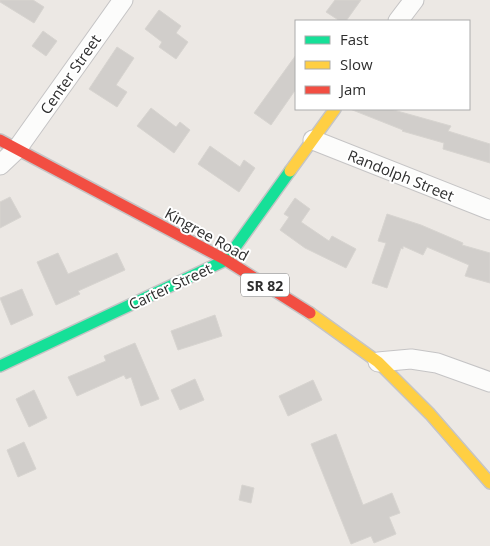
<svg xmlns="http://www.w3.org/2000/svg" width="490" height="546" font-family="'Open Sans',sans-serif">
	<rect width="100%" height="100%" fill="#ece8e4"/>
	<g fill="#d1cecb" stroke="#d7d4d0">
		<path d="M0,0H33L44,7L34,23L0,2Z"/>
		<path d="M335,0H361L346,21H340L326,12Z"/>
		<path d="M159,10L181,26L176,33L188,42L176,59L159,47L162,42L145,29Z"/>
		<path d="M43,31L57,41L46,56L32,46Z"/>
		<path d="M117,47L134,58L116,85L127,92L117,107L89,89Z"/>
		<path d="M296,55V89L271,125L254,113Z"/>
		<path d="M151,108L176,127L180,122L190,130L174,153L137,126Z"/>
		<path d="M350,109H390L451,126L448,131L490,144V163L443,149L444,143L402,131L403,130Z"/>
		<path d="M210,146L240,167L244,160L255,168L239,192L198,164Z"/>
		<path d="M10,197L21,217L0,228V202Z"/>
		<path d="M295,198L310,209L301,222L329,241L332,236L356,249L346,268L305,248L280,230L289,217L284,214Z"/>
		<path d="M387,214L421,225L463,243L462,245L490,253V283L465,276L469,265L427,247L423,255L403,246V249L401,248L387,288L372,283L386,243L378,241Z"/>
		<path d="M58,253L68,274L117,253L125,270L78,291L80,294L56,305L37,262Z"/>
		<path d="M22,289L33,315L11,325L0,298Z"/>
		<path d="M215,315L222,336L178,350L171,331Z"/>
		<path d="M135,343L159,399L141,406L131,377L126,379L124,375L77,396L68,377L106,361L104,356Z"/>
		<path d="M195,379L204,400L180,410L171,390Z"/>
		<path d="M313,380L322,400L288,416L279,396Z"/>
		<path d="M34,390L47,418L29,427L16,399Z"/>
		<path d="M336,434L363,505L392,493L400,513L389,517L396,534L374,543L371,536L351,544L311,444Z"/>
		<path d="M24,442L36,469L18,477L7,450Z"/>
		<path d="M242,485L254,488L251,503L239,500Z"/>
	</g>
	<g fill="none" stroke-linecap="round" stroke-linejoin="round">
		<g stroke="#c5c4c5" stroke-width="21">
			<g id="street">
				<path d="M398,21L414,0"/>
				<path d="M313,140L490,210"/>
				<path d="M0,165L17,149L123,0"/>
				<path d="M378,362L411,359L437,363L490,382"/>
			</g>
		</g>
		<g stroke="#c5c4c5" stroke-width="14">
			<path id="fast" d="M0,366L226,260L290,171"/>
		</g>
		<g stroke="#c5c4c5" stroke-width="14">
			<g id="slow">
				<path d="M290,171L335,109"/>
				<path d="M310,313L378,362L430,414L490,483"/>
			</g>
		</g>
		<g stroke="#c5c4c5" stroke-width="14">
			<path id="jam" d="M0,140L226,260L310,313"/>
		</g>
		<use href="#street" stroke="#fcfcfb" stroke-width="19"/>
		<use href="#fast" stroke="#16e098" stroke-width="11"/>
		<use href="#slow" stroke="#ffcf43" stroke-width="11"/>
		<use href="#jam" stroke="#f24e42" stroke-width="11"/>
	</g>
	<g text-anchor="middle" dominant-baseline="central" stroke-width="4" stroke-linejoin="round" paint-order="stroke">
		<rect fill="#fff" stroke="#6d6d6d" stroke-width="1" x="241" y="273.5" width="48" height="23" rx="4"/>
		<g font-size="14" font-weight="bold" fill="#2e2e2e">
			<text x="265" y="285">SR 82</text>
		</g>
		<g font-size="15" fill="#2e2e2e" stroke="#fff">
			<text transform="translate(70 74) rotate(-55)">Center Street</text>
			<text transform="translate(401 175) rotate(22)">Randolph Street</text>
			<text transform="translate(207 234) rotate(29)">Kingree Road</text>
			<text transform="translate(170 286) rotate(-25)">Carter Street</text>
		</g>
	</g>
	<rect x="295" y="20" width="175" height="90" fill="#ffffff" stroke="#ababab"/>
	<rect x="305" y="36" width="25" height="8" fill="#16e098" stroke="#ababab"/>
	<text x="340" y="45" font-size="15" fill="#2e2e2e">Fast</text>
	<rect x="305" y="61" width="25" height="8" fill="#ffcf43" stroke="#ababab"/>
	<text x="340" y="70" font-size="15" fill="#2e2e2e">Slow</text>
	<rect x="305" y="86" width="25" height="8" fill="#f24e42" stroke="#ababab"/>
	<text x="340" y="95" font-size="15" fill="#2e2e2e">Jam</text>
</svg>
